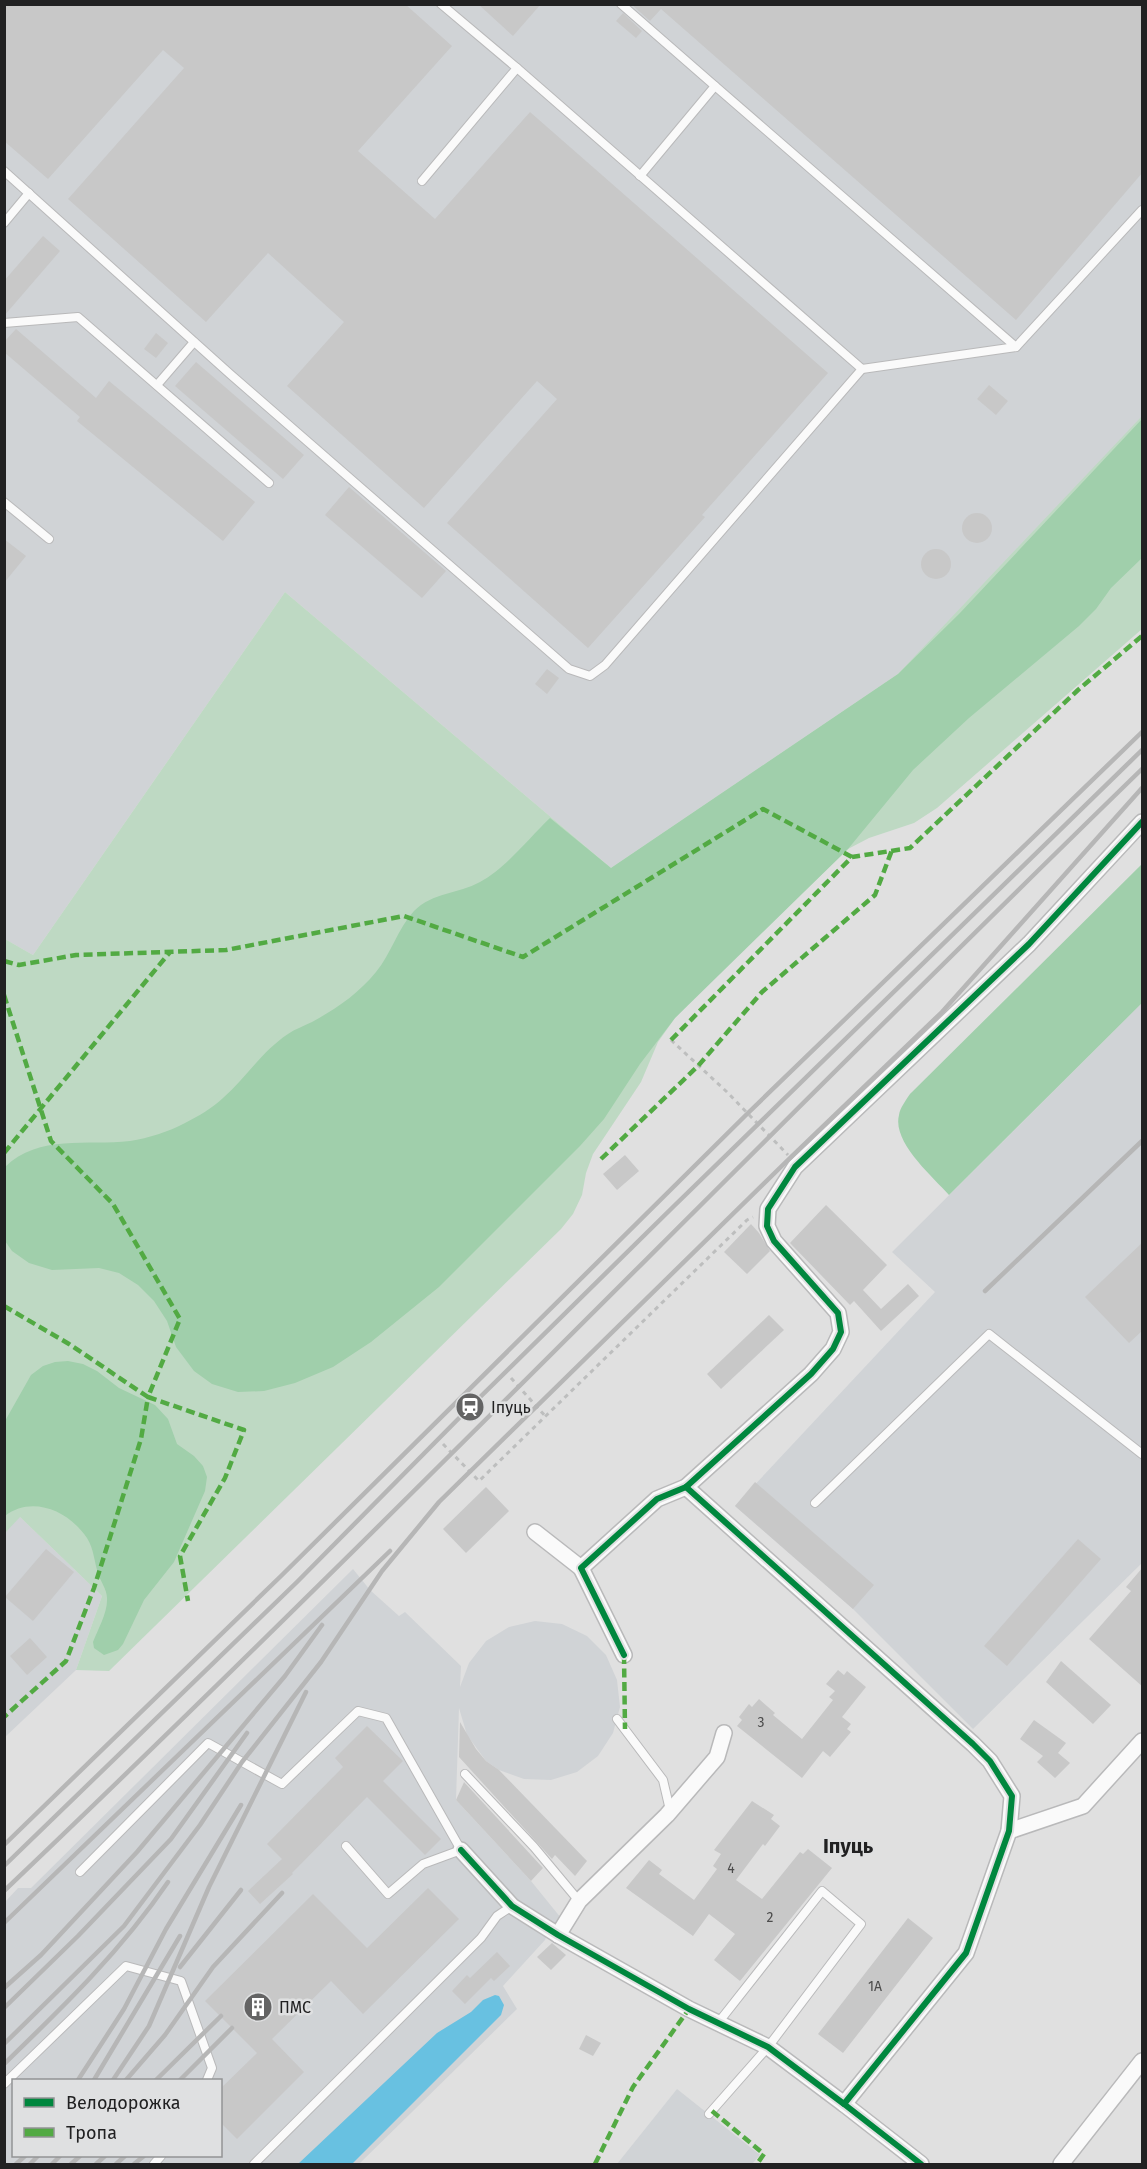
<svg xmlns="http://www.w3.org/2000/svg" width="1147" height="2169" font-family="'Fira Sans',sans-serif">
	<rect width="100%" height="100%" fill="#e0e0e0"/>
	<g fill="#d0d3d6" fill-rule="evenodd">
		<path d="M5,5H1142V419L959,614L898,674L611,868L285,592L33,955L5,939Z"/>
		<path d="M1142,1003V1563L973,1729L853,1609L735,1506L935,1292L892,1252Z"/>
		<path d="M19,1516L102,1596L76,1670L5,1737L4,1533Z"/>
		<path d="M353,1569L370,1590L399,1616L405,1612L461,1666L460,1687L469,1663L486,1641L509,1627L535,1621L562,1624L587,1636L606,1655L617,1680L620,1707L613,1733L598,1756L577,1772L551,1780L524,1779L499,1770L486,1761L467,1735L459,1708L456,1800L531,1881L561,1918L549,1929L545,1940L503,1986L517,2009L359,2164H5V1902L18,1888H31ZM14,2080H220V2156H14Z"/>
		<path d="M677,2089L760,2155L752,2164H617Z"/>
	</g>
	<path fill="#bed9c3" d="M1142,416V629L937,808L914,823L869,838L848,849L697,995L675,1018L658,1042L641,1082L593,1154L586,1173L582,1195L573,1214L561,1229L109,1671L76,1670L102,1596L20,1517L5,1533V939L33,955L285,592L611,868L898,674Z"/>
	<g fill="#a0cfab">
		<path d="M1142,419V558L1111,588L1096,609L1079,626L969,718L913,770L848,849L675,1018L640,1064L604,1119L580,1146L439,1287L371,1342L333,1367L295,1383L264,1391L238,1392L212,1384L194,1371L176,1347L167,1321L154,1301L138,1285L119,1273L99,1268L52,1270L29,1263L12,1251L5,1241V1167C39,1134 87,1146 130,1141C149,1138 168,1132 185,1123C199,1116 212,1108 223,1098C246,1078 262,1051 288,1034C295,1029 304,1026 312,1022C336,1009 358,994 376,972C391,954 398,928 414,911C433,892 458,894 480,882C505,869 529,838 550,818L611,868L898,674L959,614Z"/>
		<path d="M1142,864V1003L949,1195C932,1176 892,1142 899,1115C900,1108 906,1100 910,1094Z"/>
		<path d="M68,1361L83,1364L97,1371L119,1388L155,1405L168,1419L177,1444L194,1456L203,1466L207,1477L205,1491L174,1562L144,1600L123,1644L118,1650L104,1655L94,1648L93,1642C98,1629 108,1612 107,1598C107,1589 100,1581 98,1573C94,1561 94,1549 87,1538C69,1511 32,1495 5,1516V1421L31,1375L43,1366L55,1362Z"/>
	</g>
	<path fill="#68c1e1" d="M495,1995L499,1996L504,2005L501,2015L352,2164H298L437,2033L471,2012L483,2000Z"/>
	<g fill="#c8c8c8">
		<path d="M4,4H405L452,46L358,151L435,219L530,112L828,373L702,515L705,517L588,648L447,523L557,399L537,381L424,508L287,386L344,322L268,253L206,322L68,199L184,68L163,50L48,179L4,141Z"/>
		<path d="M478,4H541L513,36Z"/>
		<path d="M631,4H1143V172L1016,320L661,9L650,21Z"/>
		<path d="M623,13L642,31L636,38L616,21Z"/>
		<path d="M43,236L60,251L4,316V281Z"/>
		<path d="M16,329L96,398L109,381L255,502L223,541L77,421L80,417L4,352V342Z"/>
		<path d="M156,333L168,343L156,358L144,349Z"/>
		<path d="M196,362L304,455L283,479L175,386Z"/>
		<path d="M989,385L1008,401L996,415L977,399Z"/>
		<path d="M349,487L446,571L422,598L325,515Z"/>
		<circle cx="977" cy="528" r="15"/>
		<path d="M4,539L26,556L4,583Z"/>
		<circle cx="936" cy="564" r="15"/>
		<path d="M547,669L559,678L547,694L535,684Z"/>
		<path d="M625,1155L639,1171L617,1190L603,1174Z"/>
		<path d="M826,1205L887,1265L863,1290L881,1309L908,1284L919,1296L881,1331L854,1301L850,1305L790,1243Z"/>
		<path d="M751,1224L759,1233L770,1251L747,1274L724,1252Z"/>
		<path d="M1143,1242V1330L1129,1343L1085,1297Z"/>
		<path d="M769,1315L784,1330L721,1389L707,1374Z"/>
		<path d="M755,1482L874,1585L853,1609L735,1506Z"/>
		<path d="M486,1487L509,1511L466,1553L443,1529Z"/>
		<path d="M1078,1539L1101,1559L1007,1666L984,1646Z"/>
		<path d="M46,1549L74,1572L33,1621L5,1597Z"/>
		<path d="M1143,1567V1687L1089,1639L1131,1591L1126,1587Z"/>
		<path d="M30,1638L47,1657L27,1675L10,1656Z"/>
		<path d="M1061,1661L1111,1705L1093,1724L1046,1682Z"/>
		<path d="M838,1670L844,1675L847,1671L866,1687L842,1717L851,1724L847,1729L851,1732L830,1757L823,1751L802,1778L737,1726L742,1720L739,1717L749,1704L752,1707L759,1699L775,1713L773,1715L802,1739L833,1700L829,1697L835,1691L826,1684Z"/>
		<path d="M1034,1720L1066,1743L1058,1753L1070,1763L1055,1778L1037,1762L1043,1756L1020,1739Z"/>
		<path d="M460,1722L476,1749L486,1761L499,1770L587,1861L575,1876L555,1855L552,1859L459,1757Z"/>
		<path d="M367,1726L403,1761L383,1781L441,1839L425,1855L367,1797L292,1873L293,1874L260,1904L248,1891L282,1859L267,1844L343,1767L335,1758Z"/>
		<path d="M464,1782L543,1868L531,1881L456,1800Z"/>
		<path d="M752,1801L774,1815L771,1819L780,1826L765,1846L763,1844L736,1880L762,1899L800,1852L803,1854L808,1849L832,1868L740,1981L714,1960L735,1934L709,1914L693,1936L626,1888L649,1860L662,1870L659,1874L694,1900L717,1869L713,1866L721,1854L714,1850Z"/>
		<path d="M428,1888L459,1919L363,2014L331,1981L272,2039L304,2072L237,2139L220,2122V2089L257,2053L205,2001L313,1894L367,1948Z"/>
		<path d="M908,1918L933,1938L843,2053L818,2034Z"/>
		<path d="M552,1943L566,1955L551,1970L537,1957Z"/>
		<path d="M497,1952L510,1966L494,1981L491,1978L465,2004L452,1991L467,1975L470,1978Z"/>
		<path d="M586,2035L601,2043L593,2056L579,2049Z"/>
	</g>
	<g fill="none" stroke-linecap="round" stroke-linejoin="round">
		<g stroke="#b9b9ba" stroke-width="10">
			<g id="lane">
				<path d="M441,4L517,68"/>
				<path d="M621,4L715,86"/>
				<path d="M4,171L230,374L569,669L590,676L605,665L862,369L517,68L422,181"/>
				<path d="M640,176L715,86L1016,347L862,369"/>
				<path d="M4,223L29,193"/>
				<path d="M4,323L78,317L269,483"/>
				<path d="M1016,347L1142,210"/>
				<path d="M157,385L194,342"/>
				<path d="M4,502L49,539"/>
				<path d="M815,1503L989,1334L1142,1454"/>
				<path d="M617,1719L663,1780L670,1810"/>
				<path d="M465,1774L534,1847L579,1901"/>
				<path d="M80,1872L208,1743L282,1784L358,1711L386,1718L461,1850L423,1864L388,1894L346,1846"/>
				<path d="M4,2084L126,1966L181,1981L212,2068L207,2080"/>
				<path d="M709,2114L768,2047L861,1924L822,1891L718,2023"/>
				<path d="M154,2164L161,2156"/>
				<path d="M254,2164L481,1938L497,1916L512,1906"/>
			</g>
		</g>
		<g stroke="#b9b9ba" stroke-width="18">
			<g id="street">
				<path d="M686,1487L973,1744L990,1761L1012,1796L1009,1831L966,1953L844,2104L921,2164"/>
				<path d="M535,1532L581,1568"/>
				<path d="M624,1655L581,1568L657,1499L686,1487L811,1374L833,1349L841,1332L838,1313L774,1241L767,1226L768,1209L795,1167L1029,944L1142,822"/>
				<path d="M1009,1831L1083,1806L1142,1741"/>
				<path d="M461,1850L512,1906L558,1935L689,2009L768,2047L844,2104"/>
				<path d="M558,1935L579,1901L667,1815L717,1757L724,1733"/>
				<path d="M1061,2164L1142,2061"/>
			</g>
		</g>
		<g stroke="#bdbebe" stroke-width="3" stroke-dasharray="4.5 4.5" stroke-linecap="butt">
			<path d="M671,1040L727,1092L788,1155"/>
			<path d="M511,1378L546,1417"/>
			<path d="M443,1444L479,1481L747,1220L753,1217"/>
		</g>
		<use href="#lane" stroke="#fafafa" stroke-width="8"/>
		<use href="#street" stroke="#fafafa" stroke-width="15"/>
		<g stroke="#b6b6b6" stroke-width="4.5">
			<path d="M985,1291L1142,1141"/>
			<path d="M4,1845L281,1576L747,1114L1142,732"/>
			<path d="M4,1866L297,1582L470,1407L673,1207L1142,750"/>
			<path d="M4,1891C390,1523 760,1140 1142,769"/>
			<path d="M4,1923L390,1551"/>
			<path d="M180,1967L241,1890"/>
			<path d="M4,1988L41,1955L137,1852L285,1676L322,1625"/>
			<path d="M4,2008L78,1936L171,1839L247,1733"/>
			<path d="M4,2044L124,1926L200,1825L242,1762L321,1662L382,1571L439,1502L791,1157L942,1012L1142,788"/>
			<path d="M4,2064C64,2006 121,1951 168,1882"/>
			<path d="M78,2080L124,2009L166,1929L241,1805"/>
			<path d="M94,2080L180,1936"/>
			<path d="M113,2080L149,2026L209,1887L306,1692"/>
			<path d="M126,2080L165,2035L213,1967L282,1893"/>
			<path d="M156,2080L221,2016"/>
			<path d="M180,2080L232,2028"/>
			<path d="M16,2164L25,2156"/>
			<path d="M30,2164L38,2156"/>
			<path d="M52,2164L60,2156"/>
			<path d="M71,2164L80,2156"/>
			<path d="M96,2164L105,2156"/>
			<path d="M116,2164L125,2156"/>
			<path d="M134,2164L144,2156"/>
		</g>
		<g stroke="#52aa43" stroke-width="4.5" stroke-dasharray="9 4.5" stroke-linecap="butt">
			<path d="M4,961L19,965L76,955L226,950L404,916L523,957L763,809L852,857"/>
			<path d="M4,995L51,1141L113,1204L180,1319L148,1397L244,1430L225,1478L180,1556L188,1601"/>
			<path d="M671,1040L852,857L910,848L1078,690L1142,636"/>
			<path d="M4,1153L170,952"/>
			<path d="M601,1159L698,1066L762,992L875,895L892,850"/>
			<path d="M4,1306L69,1344L148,1397L141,1439L94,1588L66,1661L4,1717"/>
			<path d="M624,1655L625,1729"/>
			<path d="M712,2111L764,2154L757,2164"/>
			<path d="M595,2164L633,2087L689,2009"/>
		</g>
		<g stroke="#dfe0e1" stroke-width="10">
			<g id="cycleway">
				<path d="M686,1487L973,1744L990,1761L1012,1796L1009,1831L966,1953L844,2104L921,2164"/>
				<path d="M624,1655L581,1568L657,1499L686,1487L811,1374L833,1349L841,1332L838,1313L774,1241L767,1226L768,1209L795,1167L1029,944L1142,822"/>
				<path d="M461,1850L512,1906L558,1935L689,2009L768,2047L844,2104"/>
			</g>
		</g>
		<use href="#cycleway" stroke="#00873e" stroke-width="6"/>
	</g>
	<defs>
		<g id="station-disc" transform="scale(1.5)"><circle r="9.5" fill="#646464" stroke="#dfe0e1"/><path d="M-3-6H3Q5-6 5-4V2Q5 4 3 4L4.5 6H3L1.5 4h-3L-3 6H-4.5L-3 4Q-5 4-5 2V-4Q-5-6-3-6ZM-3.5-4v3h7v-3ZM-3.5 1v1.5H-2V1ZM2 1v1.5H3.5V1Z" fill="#fff"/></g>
		<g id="building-disc" transform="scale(1.5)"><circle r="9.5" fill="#646464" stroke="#dfe0e1"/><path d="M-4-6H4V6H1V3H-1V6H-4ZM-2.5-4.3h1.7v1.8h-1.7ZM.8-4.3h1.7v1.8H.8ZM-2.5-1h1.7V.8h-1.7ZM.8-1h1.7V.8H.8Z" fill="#fff"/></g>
	</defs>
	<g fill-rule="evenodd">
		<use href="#station-disc" x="470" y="1407"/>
		<use href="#building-disc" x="258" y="2007"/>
	</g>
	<g text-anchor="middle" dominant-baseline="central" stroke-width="5" stroke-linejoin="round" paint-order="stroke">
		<g font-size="14" fill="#4c4c4c">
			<text x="761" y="1722">3</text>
			<text x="731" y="1868">4</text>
			<text x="770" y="1917">2</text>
			<text x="875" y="1986">1А</text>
		</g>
		<g font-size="16" fill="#212122" stroke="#dfe0e1" text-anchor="start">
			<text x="491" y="1407">Іпуць</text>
			<text x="279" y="2007">ПМС</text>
		</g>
		<g font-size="20" font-weight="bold" fill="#212122" stroke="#dfe0e1">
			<text x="848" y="1846">Іпуць</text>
		</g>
	</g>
	<rect width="1147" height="2169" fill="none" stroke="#212122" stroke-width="12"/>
	<rect x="12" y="2079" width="210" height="78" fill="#dfe0e1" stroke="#939495" stroke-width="1.5"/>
	<rect x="24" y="2098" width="30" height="9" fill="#00873e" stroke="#939495" stroke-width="1.5"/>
	<text x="66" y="2109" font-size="18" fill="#212122">Велодорожка</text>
	<rect x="24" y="2128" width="30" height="9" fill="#52aa43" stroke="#939495" stroke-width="1.5"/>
	<text x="66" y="2139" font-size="18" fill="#212122">Тропа</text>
</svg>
